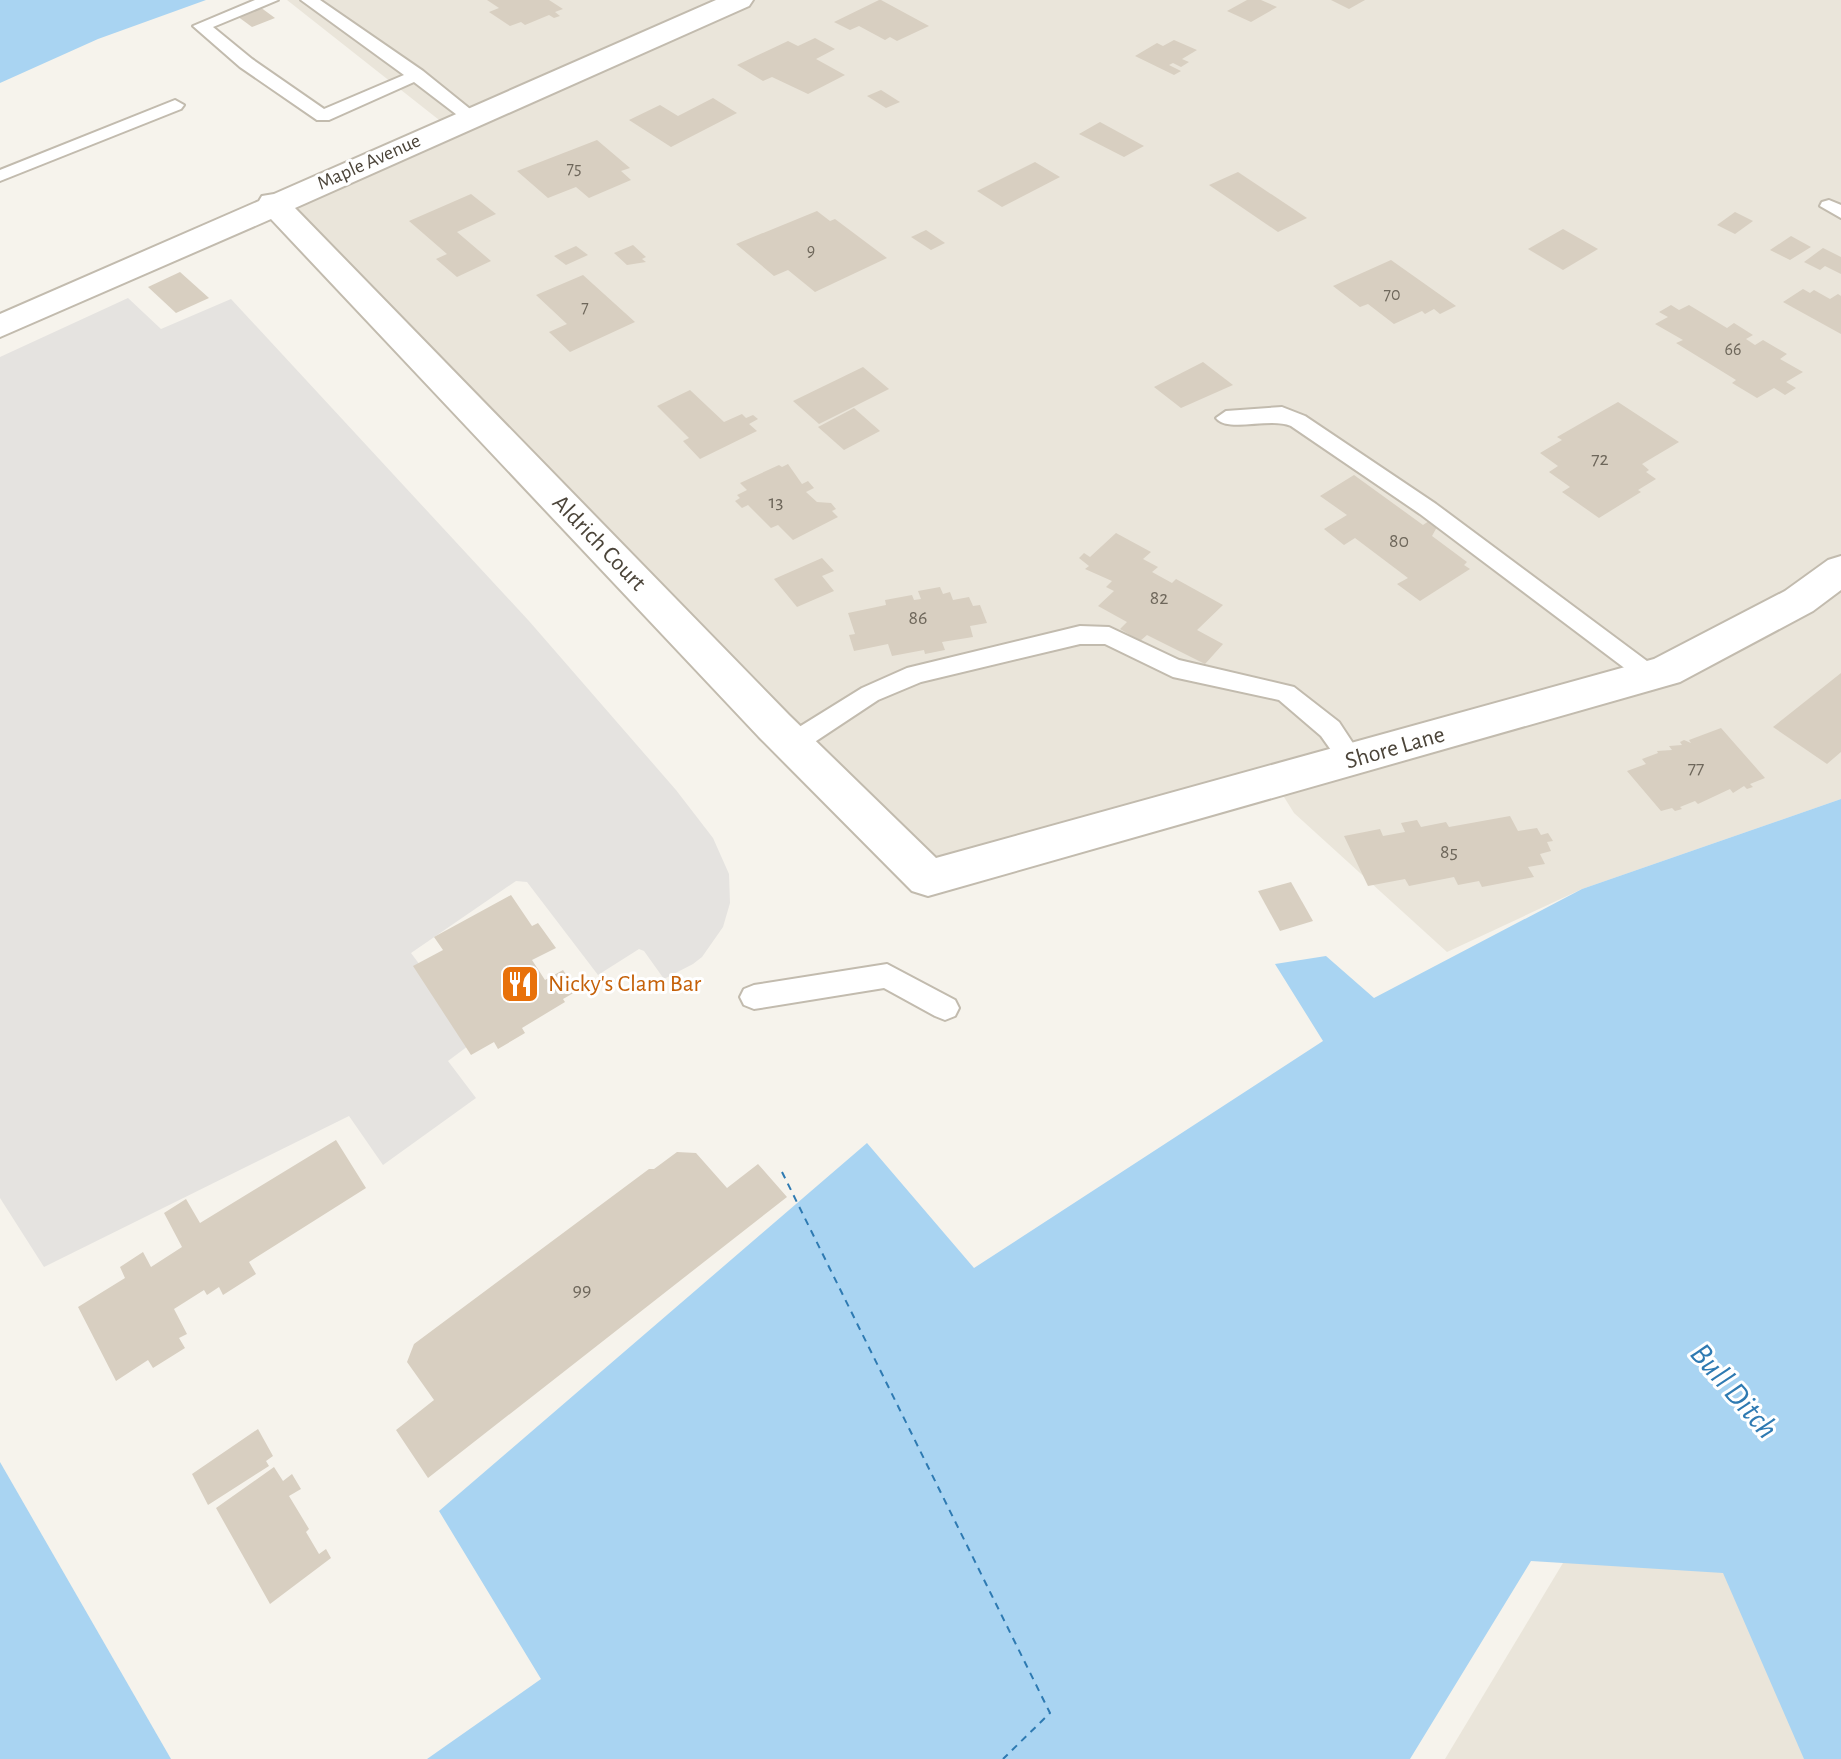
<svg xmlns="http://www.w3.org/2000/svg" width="1841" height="1759" font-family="'Alegreya Sans',sans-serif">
	<rect width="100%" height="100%" fill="#f6f3ec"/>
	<g fill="#eae5da">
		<path d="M287,0H1841V799L1582,889L1447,952L1294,813L1274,781L928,878L273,203L448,127Z"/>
		<path d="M1575,1543L1763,1555L1841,1759H1445Z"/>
	</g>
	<path fill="#e5e3e0" d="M128,298L161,329L231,299L529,621L676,790L713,838L729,874L730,903L723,927L702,957L693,964L664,979L644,951L639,949L598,975L527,882L516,881L411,953L476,1040L448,1061L476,1098L383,1165L349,1116L44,1267L0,1198V357Z"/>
	<g fill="#a9d4f2">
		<path d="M0,0H206L98,39L0,83Z"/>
		<path d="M1841,799V1759H1804L1723,1573L1531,1561L1410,1759H427L541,1679L439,1511L867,1143L974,1268L1323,1041L1275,964L1326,956L1374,998L1582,889Z"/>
		<path d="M0,1462L171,1759H0Z"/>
	</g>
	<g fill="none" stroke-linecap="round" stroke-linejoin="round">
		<path stroke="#2e7ab2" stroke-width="2" stroke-dasharray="7 6" stroke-linecap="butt" d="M782,1172L1050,1713L1003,1759"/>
	</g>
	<g fill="#d8cfc1">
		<path d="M487,0H549L563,9L555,12L560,16L554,18L549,15L525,25L521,22L510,26L489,12L499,8Z"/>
		<path d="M879,0H881L929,26L897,41L890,37L885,40L859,26L850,30L834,22Z"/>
		<path d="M1247,0H1261L1277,7L1251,22L1227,11Z"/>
		<path d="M1331,0H1365L1349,9Z"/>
		<path d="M260,7L275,18L252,27L237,16Z"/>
		<path d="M815,38L835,49L816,59L845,75L808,94L772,77L763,81L737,65L788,41L798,46Z"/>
		<path d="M1174,40L1197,50L1182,59L1189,62L1181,67L1173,63L1169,65L1181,71L1174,75L1135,56L1157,43L1163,46Z"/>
		<path d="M881,90L900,102L886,108L867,96Z"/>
		<path d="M713,98L737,113L671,147L629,120L660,105L678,116Z"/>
		<path d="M1100,122L1144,146L1124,157L1079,134Z"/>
		<path d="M597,140L630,168L621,171L631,180L589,198L576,187L548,198L517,171Z"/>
		<path d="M1035,162L1060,177L1002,207L977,191Z"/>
		<path d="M1238,172L1307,218L1278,232L1209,185Z"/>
		<path d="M471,194L496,214L457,232L491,261L457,277L436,259L447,254L409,221Z"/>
		<path d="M817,211L830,221L835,219L887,258L815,292L788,270L774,276L736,244Z"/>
		<path d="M1735,212L1753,221L1735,234L1717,225Z"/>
		<path d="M1563,229L1598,249L1563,270L1528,249Z"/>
		<path d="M926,230L945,243L931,250L911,237Z"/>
		<path d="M1791,236L1811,247L1790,260L1770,250Z"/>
		<path d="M633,245L646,257L642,259L646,262L627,265L614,253Z"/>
		<path d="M576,246L588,255L566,265L554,256Z"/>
		<path d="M1823,248L1841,257V274L1825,266L1820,270L1804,262Z"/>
		<path d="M1391,260L1456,306L1440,314L1434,309L1425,314L1422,311L1394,324L1368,304L1360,307L1333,286Z"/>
		<path d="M180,272L209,298L176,313L148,287Z"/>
		<path d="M583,275L635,322L570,352L549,332L567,324L536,295Z"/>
		<path d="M1803,289L1810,293L1814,290L1830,299L1838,294L1841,296V334L1783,302Z"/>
		<path d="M1671,305L1679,310L1689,305L1727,328L1734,323L1753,335L1746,339L1755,345L1763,340L1787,354L1780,359L1803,372L1786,382L1796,388L1785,395L1774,388L1757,398L1732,383L1736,380L1676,343L1683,340L1655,324L1668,317L1659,312Z"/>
		<path d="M1203,362L1233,385L1181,408L1154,387Z"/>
		<path d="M863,367L889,389L819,424L793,401Z"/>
		<path d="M690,390L724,422L742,414L746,418L753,415L758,419L749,424L757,431L700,459L683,441L689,438L657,406Z"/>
		<path d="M1618,402L1679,442L1642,464L1649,470L1646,472L1656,479L1638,490L1641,492L1599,518L1562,492L1570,487L1549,472L1558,466L1540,453L1562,440L1557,437Z"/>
		<path d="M854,408L880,431L844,450L818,427Z"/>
		<path d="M788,464L802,484L808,481L814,488L806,492L817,502L831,503L836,509L832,511L838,517L793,540L778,525L771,528L748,505L742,508L735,501L740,498L737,495L747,490L740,483L779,465L782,467Z"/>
		<path d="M1354,475L1423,525L1429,521L1437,527L1432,536L1467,562L1464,565L1470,569L1420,601L1397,584L1408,578L1355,538L1344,545L1324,529L1347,515L1320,496Z"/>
		<path d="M1116,533L1151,552L1143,559L1158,567L1152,572L1172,583L1176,579L1223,605L1197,630L1223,644L1205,664L1147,635L1140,641L1120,629L1127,622L1098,606L1114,591L1106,587L1112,581L1085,569L1089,566L1079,558L1084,553L1090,557Z"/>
		<path d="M822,558L834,571L822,576L834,591L797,607L774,579Z"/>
		<path d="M940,587L943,594L950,592L953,600L969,597L973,606L980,605L987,623L970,626L973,637L942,642L945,650L925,654L924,650L892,656L888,644L854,651L849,635L855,634L848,613L886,605L885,600L912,595L914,600L921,599L918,591Z"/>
		<path d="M1841,673V752L1827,764L1773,727Z"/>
		<path d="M1721,728L1765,778L1750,784L1753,787L1747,789L1744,786L1733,793L1730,789L1698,804L1695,801L1680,807L1682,809L1675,811L1672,808L1661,811L1627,771L1646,764L1642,759L1658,753L1657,751L1672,750L1669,746L1682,745L1680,742L1684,740L1691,743L1689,740Z"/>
		<path d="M1510,816L1518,831L1537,828L1541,835L1548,833L1553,841L1547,842L1551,851L1540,854L1545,864L1528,867L1534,877L1482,887L1479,881L1458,885L1454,877L1409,886L1405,879L1368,886L1344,836L1380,829L1383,836L1405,832L1401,823L1417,820L1421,827L1446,822L1449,827Z"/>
		<path d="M1291,882L1313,921L1280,931L1258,891Z"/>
		<path d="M511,895L532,926L538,923L556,948L532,960L545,980L563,970L577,991L563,999L565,1002L522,1028L525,1033L498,1049L494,1042L471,1055L413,966L443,950L434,937Z"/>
		<path d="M336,1140L366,1188L249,1262L256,1274L223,1295L219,1287L207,1295L204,1290L174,1309L187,1334L179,1338L185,1348L153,1368L148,1360L116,1381L78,1307L125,1278L120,1267L143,1252L151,1267L182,1247L164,1213L186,1199L200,1223Z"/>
		<path d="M677,1152L696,1153L727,1188L758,1164L787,1197L428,1478L396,1430L434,1400L407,1362L414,1344L649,1169H654Z"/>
		<path d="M258,1429L273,1456L266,1461L269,1466L208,1505L192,1474Z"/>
		<path d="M274,1467L283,1481L292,1474L301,1489L289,1496L309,1529L306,1532L319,1554L326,1549L331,1558L270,1604L216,1508Z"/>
	</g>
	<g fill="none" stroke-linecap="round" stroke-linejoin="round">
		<g stroke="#c2bbae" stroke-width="4">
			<g id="lane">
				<path d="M255,0H278L213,27L252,59L324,109L404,75L301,0H320L423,71L480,117L477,121H465L414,82L329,120H317L240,67L193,26Z"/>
				<path d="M175,100L184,105L181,109L0,181V170Z"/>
				<path d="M1829,200L1841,205V218L1820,206L1822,202Z"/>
				<path d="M1282,407L1305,416L1436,504L1659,670L1663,676L1659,682L1651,685L1643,682L1420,514L1291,426C1270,417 1227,433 1216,418L1226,411Z"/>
				<path d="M1080,626L1109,627L1179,660L1294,687L1339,722L1364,760L1361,767L1352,770L1343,767L1321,736L1279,700L1173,677L1105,644H1080L921,682L878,700L801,751L792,753L783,751L780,744L783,737L862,688L907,668Z"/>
				<path d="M887,964L955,1000L959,1008L955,1016L945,1020L935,1016L884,988L754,1009L744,1005L740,997L744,989L754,985Z"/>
			</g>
		</g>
		<g stroke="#c2bbae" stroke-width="4">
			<path id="street" d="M716,0H753L749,6L295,208L789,715L936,858L1654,659L1785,591L1828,560L1841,556V590L1813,611L1680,682L928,896L912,891L759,737L271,219L0,337V314L259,201L262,196L274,194Z"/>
		</g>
		<use href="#lane" fill="#fff" fill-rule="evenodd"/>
		<use href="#street" fill="#fff" fill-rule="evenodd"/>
	</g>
	<defs>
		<g id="restaurant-square" transform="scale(2)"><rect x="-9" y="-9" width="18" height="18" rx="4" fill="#e8710a" stroke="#fff"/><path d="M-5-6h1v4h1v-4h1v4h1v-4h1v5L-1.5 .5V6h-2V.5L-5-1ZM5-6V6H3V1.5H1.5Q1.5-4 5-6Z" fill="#fff"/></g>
	</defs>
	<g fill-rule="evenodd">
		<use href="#restaurant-square" x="520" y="984"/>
	</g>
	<g text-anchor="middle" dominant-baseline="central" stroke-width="6" stroke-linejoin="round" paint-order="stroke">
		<g font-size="18" fill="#6e675b">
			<text x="574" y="169">75</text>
			<text x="811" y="251">9</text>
			<text x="1392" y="295">70</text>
			<text x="585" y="308">7</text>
			<text x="1733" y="350">66</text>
		</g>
		<g font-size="20" fill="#4b4439" stroke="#fff">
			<text transform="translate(369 162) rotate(-24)">Maple Avenue</text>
		</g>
		<g font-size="20" fill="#6e675b">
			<text x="1600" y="459">72</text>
			<text x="776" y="502">13</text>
			<text x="1399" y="541">80</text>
			<text x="1159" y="598">82</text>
			<text x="918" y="618">86</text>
			<text x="1696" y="768">77</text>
			<text x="1449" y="852">85</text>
			<text x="582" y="1290">99</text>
		</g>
		<g font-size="24" fill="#4b4439" stroke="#fff">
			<text transform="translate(599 543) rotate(46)">Aldrich Court</text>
			<text transform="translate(1395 748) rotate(-16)">Shore Lane</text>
		</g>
		<g font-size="24" fill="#c56008" stroke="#fff" text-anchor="start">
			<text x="548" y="984">Nicky's Clam Bar</text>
		</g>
		<g font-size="32" font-style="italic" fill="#2e7ab2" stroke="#fff">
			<text transform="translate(1734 1391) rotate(49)">Bull Ditch</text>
		</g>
	</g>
</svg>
